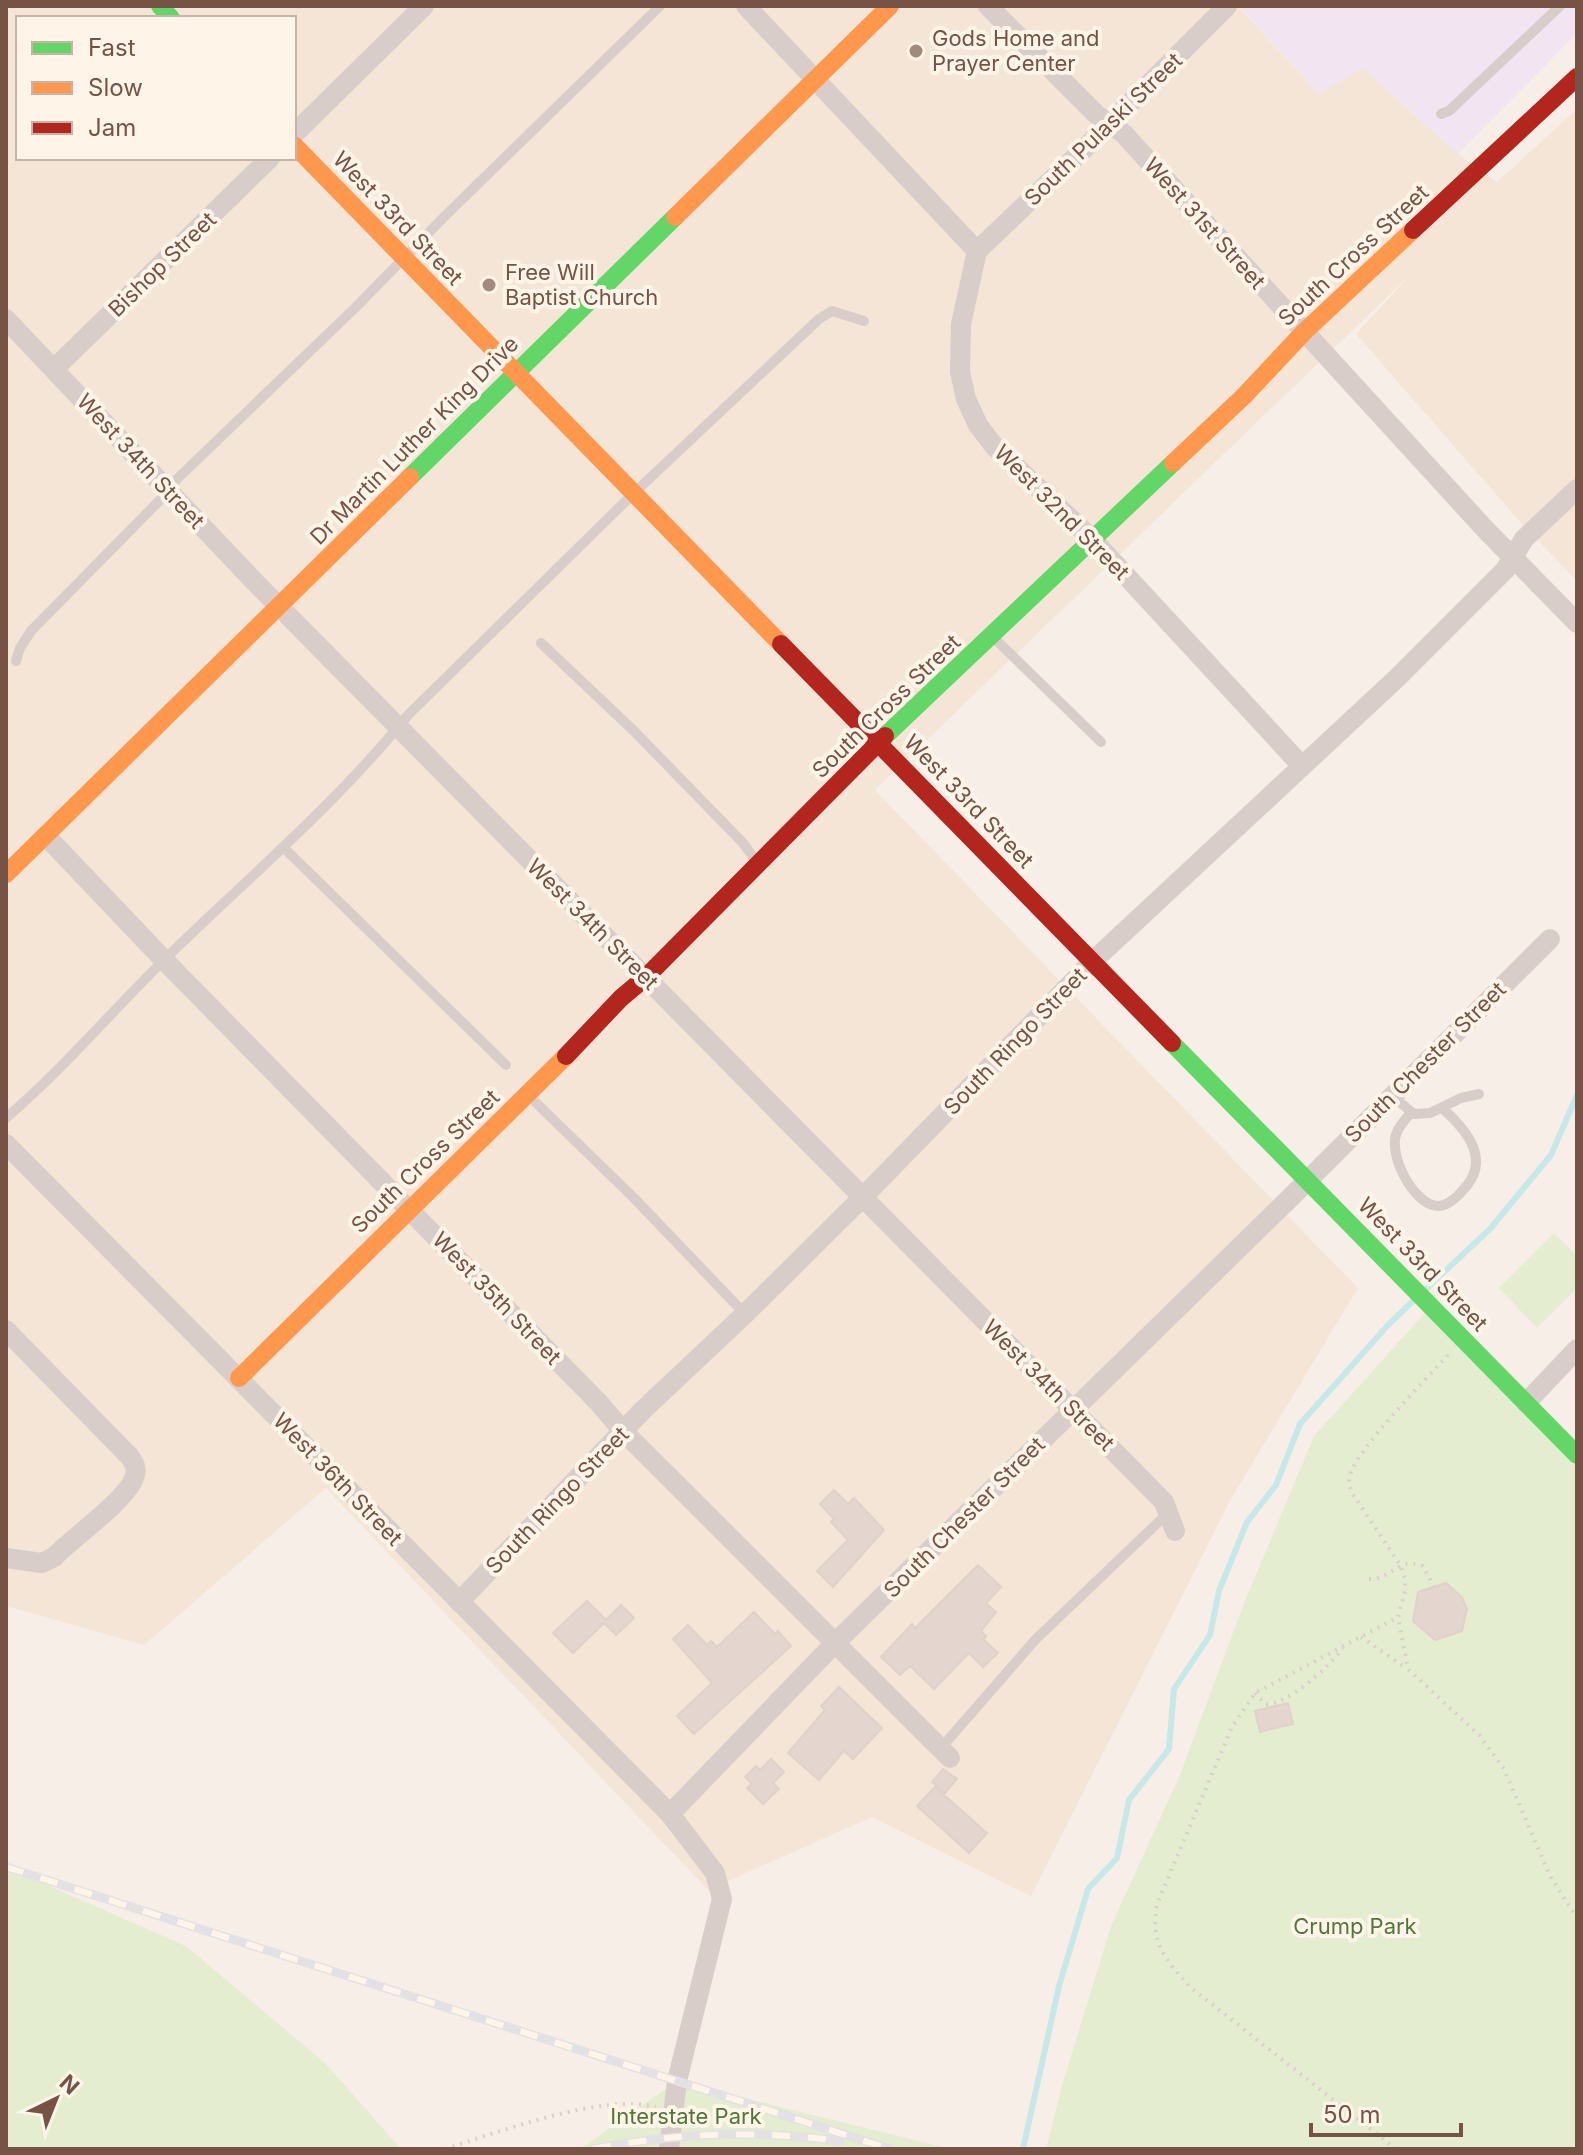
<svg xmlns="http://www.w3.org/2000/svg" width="1583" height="2155" font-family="Inter,sans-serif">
	<rect width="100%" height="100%" fill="#f7efe7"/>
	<path fill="#f5e5d7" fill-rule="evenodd" d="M6,6H1238L1319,94L1362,67L1458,154L1497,182L1577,109V581L1515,516L1356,334L1411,274L875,790L1358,1288L1231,1499L1031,1896L872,1817L708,1890L326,1488L144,1645L6,1606ZM18,18H294V158H18Z"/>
	<path fill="#f2e5f1" d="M1239,6H1577V33L1458,154L1363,68L1319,94Z"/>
	<g fill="#e4edd0">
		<path d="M1554,1233L1577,1256V1288L1537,1328L1499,1288Z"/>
		<path d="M1431,1306L1577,1456V2149H1046L1063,2082L1111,1926L1179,1777L1244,1603L1314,1436Z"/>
		<path d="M6,1867L186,1946L325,2063L401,2149H6Z"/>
		<path d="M677,2081L950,2149H580Z"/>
	</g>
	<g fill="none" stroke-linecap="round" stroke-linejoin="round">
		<g stroke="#c7e8e8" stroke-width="6">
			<path d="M1426,1289L1490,1229L1551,1155L1577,1095"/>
			<path d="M1023,2149L1059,1986L1088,1889L1117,1858L1129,1800L1169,1749L1174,1689L1210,1635L1219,1591L1247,1522L1276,1485L1300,1424L1388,1325L1412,1302"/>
		</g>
	</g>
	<g fill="#e4d6ce" stroke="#e0d1c9" stroke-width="2">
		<path d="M834,1490L848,1504L854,1498L884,1530L833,1587L817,1571L848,1540L831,1522L834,1519L820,1504Z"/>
		<path d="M978,1565L1001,1587L986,1603L996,1612L981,1631L986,1636L983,1639L998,1653L983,1667L969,1653L934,1689L910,1666L900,1675L881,1657L912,1624L915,1628Z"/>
		<path d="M1446,1583L1462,1597L1467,1609L1462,1631L1435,1640L1413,1621L1418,1592Z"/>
		<path d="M587,1601L606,1620L621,1605L634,1618L616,1635L604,1623L573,1653L553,1633Z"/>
		<path d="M754,1612L775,1634L778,1631L791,1646L694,1734L677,1716L712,1683L673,1639L688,1625L707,1645L711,1641L717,1647Z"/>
		<path d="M839,1687L882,1728L853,1759L844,1751L819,1780L788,1753L825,1710L821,1706Z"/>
		<path d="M1288,1703L1293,1724L1260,1732L1255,1711Z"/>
		<path d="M771,1759L784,1772L773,1783L779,1789L763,1804L747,1788L752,1784L745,1777L756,1766L760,1770Z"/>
		<path d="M943,1769L957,1779L945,1793L932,1782Z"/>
		<path d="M935,1787L987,1833L969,1853L917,1806Z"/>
	</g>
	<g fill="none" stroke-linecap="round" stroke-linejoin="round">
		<g stroke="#dacfca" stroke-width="4" stroke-dasharray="2 6" stroke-linecap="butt">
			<path d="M1448,1355C1426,1379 1358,1448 1350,1475C1348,1482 1350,1487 1352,1493L1400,1565L1405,1578V1591L1398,1617L1408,1669L1479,1735L1504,1769L1550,1876L1577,1918"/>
			<path d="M1369,1579C1392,1580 1397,1556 1423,1566L1434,1587"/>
			<path d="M1361,1637L1406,1668"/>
			<path d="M1255,1693L1265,1704C1284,1707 1332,1666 1342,1648"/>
			<path d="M445,2149C499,2132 602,2093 656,2107"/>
			<path d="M1396,2149L1190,1987C1164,1958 1150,1943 1157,1904L1232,1727L1255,1693L1398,1617"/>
		</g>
		<g stroke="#d8cdc8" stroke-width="10">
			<path d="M1441,114L1449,111L1560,6"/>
			<path d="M993,637L1101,742"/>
			<path d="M541,643L634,731L743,843L756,861"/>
			<path d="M16,661L20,648L31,631L159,501L177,479L356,307L445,216L660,6"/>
			<path d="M283,847L506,1065"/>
			<path d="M1391,1095L1414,1114L1430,1113L1461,1098L1479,1094"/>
			<path d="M530,1097L633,1197L745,1314"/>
			<path d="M1411,1112C1407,1118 1400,1125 1397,1132C1387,1153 1413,1205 1438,1206C1448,1206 1457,1197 1463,1190C1492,1160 1467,1130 1442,1108"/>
			<path d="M6,1118C63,1069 112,1011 166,958C248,878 336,804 408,715L633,494L819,319L832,311L864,321"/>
			<path d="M941,1748L1035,1640L1168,1513"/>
		</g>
		<g stroke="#d8cdc8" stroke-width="20">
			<path d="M746,6L977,251"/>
			<path d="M988,6L1097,115L1123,133L1484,528L1577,623"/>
			<path d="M1227,6L1086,147L977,251L961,324L960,372L966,399L978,425L994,446L1093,540L1302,766"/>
			<path d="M294,134L424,6"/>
			<path d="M6,319L250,577L1164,1502L1175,1531"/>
			<path d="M54,369L270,158"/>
			<path d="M46,836L164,960L599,1403L623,1431L950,1758"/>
			<path d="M6,1144L670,1814L715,1873L722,1899L677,2081L669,2149"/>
			<path d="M6,1330L130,1457C134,1463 137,1468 135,1475C130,1498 72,1538 54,1557L42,1563L6,1558"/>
			<path d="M1526,1403L1577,1349"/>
			<path d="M459,1602L643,1410L745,1314L862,1198L1093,961L1397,678L1505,570L1524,539L1577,489"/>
			<path d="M670,1814L835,1643L1291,1197L1550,939"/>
		</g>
		<g stroke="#63d668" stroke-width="18">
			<path d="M160,6L171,18"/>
			<path d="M410,477L675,217"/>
			<path d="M885,736L1173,463"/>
			<path d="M1172,1043L1577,1455"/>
		</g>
		<g stroke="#ff974d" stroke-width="18">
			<path d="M294,145L781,644"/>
			<path d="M675,217L890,6"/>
			<path d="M1173,463L1244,396L1304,332L1413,230"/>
			<path d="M6,874L410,477"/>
			<path d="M239,1378L566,1056"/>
		</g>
		<g stroke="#b3261e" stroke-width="18">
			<path d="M1413,230L1577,77"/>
			<path d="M781,644L1172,1043"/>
			<path d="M566,1056L621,998L646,977L885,736"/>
		</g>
		<g stroke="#e3e1e4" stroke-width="9">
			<g id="rail">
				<path d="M6,1867L890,2149"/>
				<path d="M593,2149C674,2133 758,2130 840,2141"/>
			</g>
		</g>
		<use href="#rail" stroke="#fff4e8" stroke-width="6" stroke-dasharray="18" stroke-linecap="butt"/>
	</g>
	<g fill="#a38a7e" stroke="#fff4e8" stroke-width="3">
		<circle cx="916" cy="51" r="8"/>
		<circle cx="489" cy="285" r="8"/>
	</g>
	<g text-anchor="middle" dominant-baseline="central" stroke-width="8" stroke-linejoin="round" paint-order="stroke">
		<g font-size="22" fill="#765345" stroke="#fff4e8" text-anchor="start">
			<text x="932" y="38">Gods Home and<tspan x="932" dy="25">Prayer Center</tspan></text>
			<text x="505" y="272">Free Will<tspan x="505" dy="25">Baptist Church</tspan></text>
		</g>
		<g font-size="22" fill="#765345" stroke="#fff4e8">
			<text transform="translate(1103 129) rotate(-44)">South Pulaski Street</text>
			<text transform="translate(398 218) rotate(46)">West 33rd Street</text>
			<text transform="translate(1205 223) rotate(48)">West 31st Street</text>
			<text transform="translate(1353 255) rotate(-43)">South Cross Street</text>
			<text transform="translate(162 264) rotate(-44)">Bishop Street</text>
			<text transform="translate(414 440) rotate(-45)">Dr Martin Luther King Drive</text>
			<text transform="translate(141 461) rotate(47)">West 34th Street</text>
			<text transform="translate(1062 512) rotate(45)">West 32nd Street</text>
			<text transform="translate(886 706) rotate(-44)">South Cross Street</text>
			<text transform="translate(969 801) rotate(46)">West 33rd Street</text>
			<text transform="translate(593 924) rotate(45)">West 34th Street</text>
			<text transform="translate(1015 1041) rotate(-46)">South Ringo Street</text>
			<text transform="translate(1425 1062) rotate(-45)">South Chester Street</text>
			<text transform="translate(425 1161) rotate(-44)">South Cross Street</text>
			<text transform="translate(1423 1264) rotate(46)">West 33rd Street</text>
			<text transform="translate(497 1298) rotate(46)">West 35th Street</text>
			<text transform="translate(1049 1385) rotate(45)">West 34th Street</text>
			<text transform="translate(338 1479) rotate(46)">West 36th Street</text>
			<text transform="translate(557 1500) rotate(-46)">South Ringo Street</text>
			<text transform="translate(964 1517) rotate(-45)">South Chester Street</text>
		</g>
		<g font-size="22" fill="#52773a" stroke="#fff4e8">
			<text x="1355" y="1926">Crump Park</text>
			<text x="686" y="2116">Interstate Park</text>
		</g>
	</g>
	<rect width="1583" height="2155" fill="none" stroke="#765345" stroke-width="16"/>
	<rect x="16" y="16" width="280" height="144" fill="#fff4e8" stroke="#c8b4a7" stroke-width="2"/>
	<rect x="32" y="42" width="40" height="12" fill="#63d668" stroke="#c8b4a7" stroke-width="2"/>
	<text x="88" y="56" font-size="24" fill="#765345">Fast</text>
	<rect x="32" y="82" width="40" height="12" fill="#ff974d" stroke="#c8b4a7" stroke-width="2"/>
	<text x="88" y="96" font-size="24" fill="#765345">Slow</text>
	<rect x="32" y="122" width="40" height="12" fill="#b3261e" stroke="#c8b4a7" stroke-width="2"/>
	<text x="88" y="136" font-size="24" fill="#765345">Jam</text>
	<g transform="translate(56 2099) rotate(43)" stroke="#fff4e8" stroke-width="6" paint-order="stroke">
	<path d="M0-6L14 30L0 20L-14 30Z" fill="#765345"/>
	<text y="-12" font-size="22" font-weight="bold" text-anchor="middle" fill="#765345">N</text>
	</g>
	<path d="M1311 2123v12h150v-12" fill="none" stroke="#765345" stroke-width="4"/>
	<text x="1323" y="2123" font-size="24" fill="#765345" stroke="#fff4e8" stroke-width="6" paint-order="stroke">50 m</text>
</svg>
